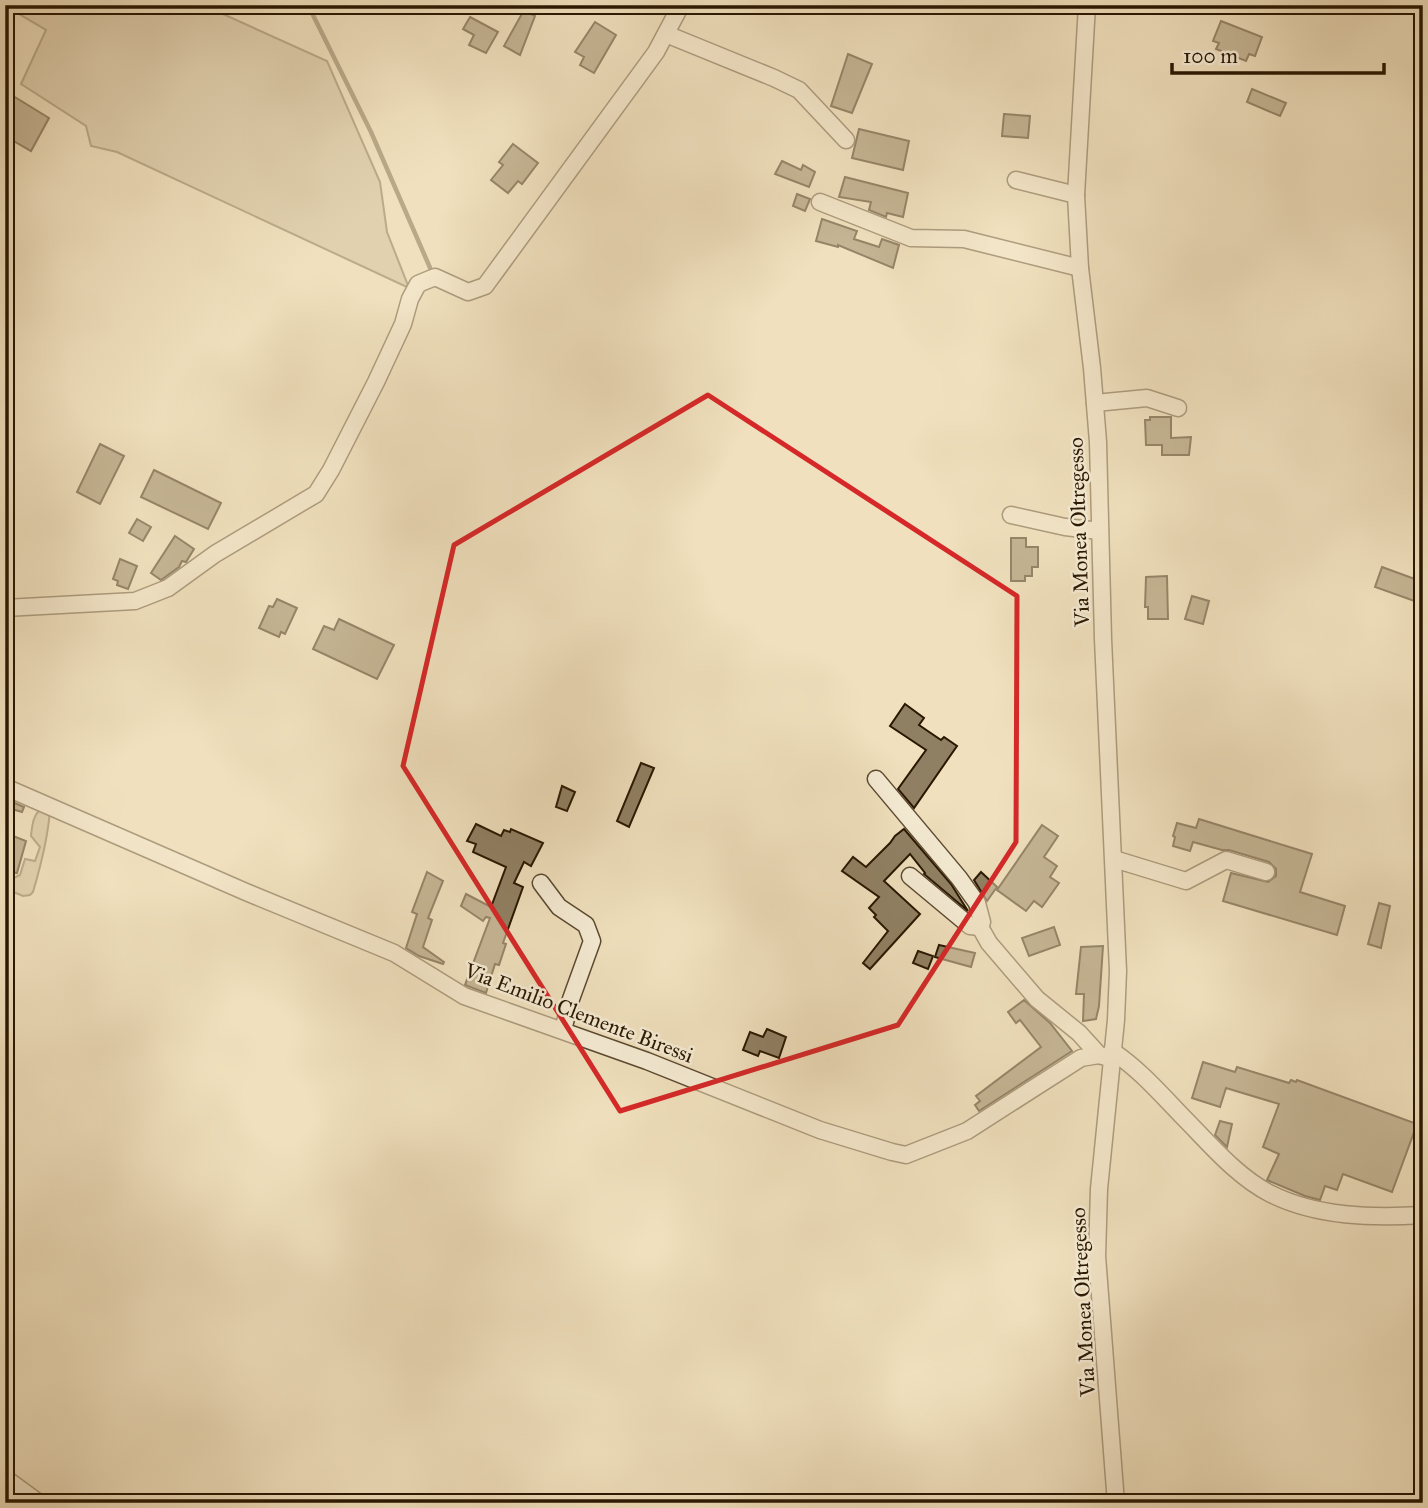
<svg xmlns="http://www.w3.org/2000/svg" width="1428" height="1508" font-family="'IM FELL Great Primer',serif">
	<rect width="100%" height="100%" fill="#f0e0bd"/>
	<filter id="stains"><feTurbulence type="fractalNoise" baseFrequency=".00286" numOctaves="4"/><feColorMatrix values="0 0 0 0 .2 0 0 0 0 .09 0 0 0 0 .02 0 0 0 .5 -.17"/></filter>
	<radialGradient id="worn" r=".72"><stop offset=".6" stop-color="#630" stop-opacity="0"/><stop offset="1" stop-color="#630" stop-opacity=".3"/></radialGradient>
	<g fill="#cebe9d" stroke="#7c6a4f" stroke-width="2">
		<path d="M16,5H203L327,61L380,182L387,232L409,288L117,152L91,146L86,126L21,84L46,30L14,11Z"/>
		<path d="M42,809L50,810C48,838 41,865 33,892L30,895L23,896L11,891L5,902V882L20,875L25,859L35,861L40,847L31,836C32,827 33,813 42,809Z"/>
	</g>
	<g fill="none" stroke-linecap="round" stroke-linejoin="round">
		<path stroke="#78674b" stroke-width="4.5" d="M308,5L371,132L431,270"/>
	</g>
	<g fill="#908063" stroke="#291701" stroke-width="2">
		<path d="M524,10L535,16L520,55L504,46Z"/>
		<path d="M470,17L498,32L486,53L469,45L474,35L463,29Z"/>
		<path d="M1221,21L1262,37L1255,56L1249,54L1246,61L1216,49L1219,43L1213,41Z"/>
		<path d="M595,22L616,35L594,73L580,65L584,57L575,52Z"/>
		<path d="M848,54L872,64L852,113L831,106Z"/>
		<path d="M1252,89L1286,103L1280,116L1247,102Z"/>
		<path d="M5,91L49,118L31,151L5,136Z"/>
		<path d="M1004,114L1030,116L1028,138L1002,136Z"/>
		<path d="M859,129L909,141L903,170L852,158Z"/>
		<path d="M513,144L538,163L522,184L518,181L508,193L491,180L503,165L499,162Z"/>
		<path d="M782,161L801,170L803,165L815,172L809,187L775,174Z"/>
		<path d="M845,177L908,193L903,217L887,213L886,217L869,210L871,202L839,197Z"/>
		<path d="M797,194L810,199L805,211L793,206Z"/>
		<path d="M822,219L857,231L854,239L879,247L882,239L899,245L893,268L838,245V247L816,241Z"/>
		<path d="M1150,417H1171V438L1191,437L1189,455H1162V445H1146L1145,420H1150Z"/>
		<path d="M100,444L124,456L100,504L77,492Z"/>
		<path d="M154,470L221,503L208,529L141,497Z"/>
		<path d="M137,519L151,527L143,541L129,533Z"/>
		<path d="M175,536L194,549L186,562L182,561L179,567L161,580L151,573Z"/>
		<path d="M1011,538H1026V547H1038V567H1032V576H1025V581H1011Z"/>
		<path d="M120,559L137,566L128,589L117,585L118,581L113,579Z"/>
		<path d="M1382,567L1423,582V604L1375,587Z"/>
		<path d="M1167,576L1168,619H1148V607H1145L1146,577Z"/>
		<path d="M1192,596L1209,601L1203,624L1185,619Z"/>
		<path d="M277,599L297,608L285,634L281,632L279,637L259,628L269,606L273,607Z"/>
		<path d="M339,619L394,645L377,679L313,649L324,626L334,630Z"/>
		<path d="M905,704L924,718L919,725L941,740L944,737L957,746L914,808L898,789L926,750L890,726Z"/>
		<path d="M641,763L654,768L629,827L617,821Z"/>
		<path d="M562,786L575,792L567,811L556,807Z"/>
		<path d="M5,799L24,807L22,812L5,807Z"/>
		<path d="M1199,819L1312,854L1300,892L1345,906L1337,935L1223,901L1231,873L1268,882L1276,876V869L1269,862L1229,850H1222L1193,842L1190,851L1173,846L1175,837L1173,836L1177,823L1196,828Z"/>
		<path d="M476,824L501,836L504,830L510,832L511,829L543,843L531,866L524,862L514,883L523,887L503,943L506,944L499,965L495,964L486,993L465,985L490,918L486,917L483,921L461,906L466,894L491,907L506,867L473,852L476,844L467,841Z"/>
		<path d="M1042,825L1058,836L1044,857L1057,866L1050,877L1059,883L1042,907L1034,901L1026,911L997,890Z"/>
		<path d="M904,829L951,884L968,911L924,874L925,873L910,854L884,881L920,914L870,969L863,963L888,931L874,917L876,915L869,908L879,897L842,871L853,857L866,867L890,843L895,836Z"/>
		<path d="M8,834L26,841L17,873L5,871V840Z"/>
		<path d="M427,872L443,881L428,918L432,920L423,947L444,962L443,964L419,956L406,948L417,914L412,912Z"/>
		<path d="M981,872L997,887L987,901L974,880Z"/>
		<path d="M1379,903L1390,906L1381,948L1368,944Z"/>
		<path d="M1054,927L1060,945L1029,956L1022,938Z"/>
		<path d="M939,945L975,953L971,967L935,957Z"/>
		<path d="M1103,946L1099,1006L1096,1019L1083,1021L1084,994H1076L1081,947Z"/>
		<path d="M918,951L933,956L928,969L913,963Z"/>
		<path d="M1024,1000L1050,1023L1072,1051L979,1111L975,1105L980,1101L976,1096L1041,1047L1020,1020L1016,1023L1008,1012Z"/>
		<path d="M767,1029L786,1037L779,1058L760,1051L758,1056L743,1050L750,1032L763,1037Z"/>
		<path d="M1203,1062L1235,1072L1237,1067L1289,1083L1291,1080L1296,1082L1297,1080L1417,1124L1392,1192L1343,1174L1337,1190L1325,1186L1320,1200L1305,1196L1267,1180L1279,1154L1263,1147L1279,1104L1226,1088L1220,1107L1192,1098Z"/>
		<path d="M1220,1121L1232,1124L1227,1147L1215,1135Z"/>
	</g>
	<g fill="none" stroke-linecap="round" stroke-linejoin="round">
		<g stroke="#5b4930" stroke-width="19">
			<g id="minor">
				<path d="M1087,5L1076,195L1080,268L1092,368L1098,442L1103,639L1118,971L1116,1020L1099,1189L1097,1256L1116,1503"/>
				<path d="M666,34L774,78L799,90L846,140"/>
				<path d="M1016,180L1076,195"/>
				<path d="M820,202L911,238L964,239L1080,268"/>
				<path d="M1095,403L1147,398L1178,408"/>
				<path d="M1011,515L1065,527L1100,531"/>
				<path d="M5,608L135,601L168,588L215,554L316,494L331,470L376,382L403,324L410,299L418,284L435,277L468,292L485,286L656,52L681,5"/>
				<path d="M876,779L959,878L977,903L982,922L980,927L989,943L1037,999L1079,1033L1099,1055L1106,1057"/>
				<path d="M5,787L246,892L394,953L464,996L647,1061L820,1130L892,1152L906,1155L967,1131L1081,1058L1099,1055"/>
				<path d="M1114,859L1186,881L1226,860L1266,872"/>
				<path d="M910,876L970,926L980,927"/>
				<path d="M541,883L559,907L586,925L592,941L571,999L563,1030"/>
				<path d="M1112,1051C1139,1069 1160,1093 1183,1117C1209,1143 1237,1177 1271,1194C1317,1217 1372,1218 1423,1215"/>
				<path d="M5,1478L39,1503"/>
			</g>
		</g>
		<use href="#minor" stroke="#f5ebd4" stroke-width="16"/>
	</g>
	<path d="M0 0H1428V1508H0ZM708,395L1017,596L1016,842L898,1025L620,1111L403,766L454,545Z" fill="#f0e0bd" fill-opacity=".55" fill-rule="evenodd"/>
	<path fill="none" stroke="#d62828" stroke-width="5" stroke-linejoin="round" d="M708,395L1017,596L1016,842L898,1025L620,1111L403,766L454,545Z"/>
	<g text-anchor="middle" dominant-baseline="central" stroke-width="5" stroke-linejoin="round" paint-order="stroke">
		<g font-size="21" fill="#291701" stroke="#f5ebd4">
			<text transform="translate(1079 532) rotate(-92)">Via Monea Oltregesso</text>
			<text transform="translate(579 1013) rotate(21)">Via Emilio Clemente Biressi</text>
			<text transform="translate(1083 1302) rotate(-93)">Via Monea Oltregesso</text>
		</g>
	</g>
	<rect width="1428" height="1508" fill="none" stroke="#f0e0bd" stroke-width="28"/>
	<rect x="7" y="7" width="1414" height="1494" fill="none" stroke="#291701" stroke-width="3.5"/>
	<rect x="14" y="14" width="1400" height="1480" fill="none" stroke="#291701" stroke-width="2"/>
	<path d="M1172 63v10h212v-10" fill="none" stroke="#291701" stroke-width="3.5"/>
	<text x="1183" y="63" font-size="21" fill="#291701" stroke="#f5ebd4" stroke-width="5" paint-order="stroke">100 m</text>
	<rect width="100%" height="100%" filter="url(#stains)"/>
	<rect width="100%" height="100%" fill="url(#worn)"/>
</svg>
